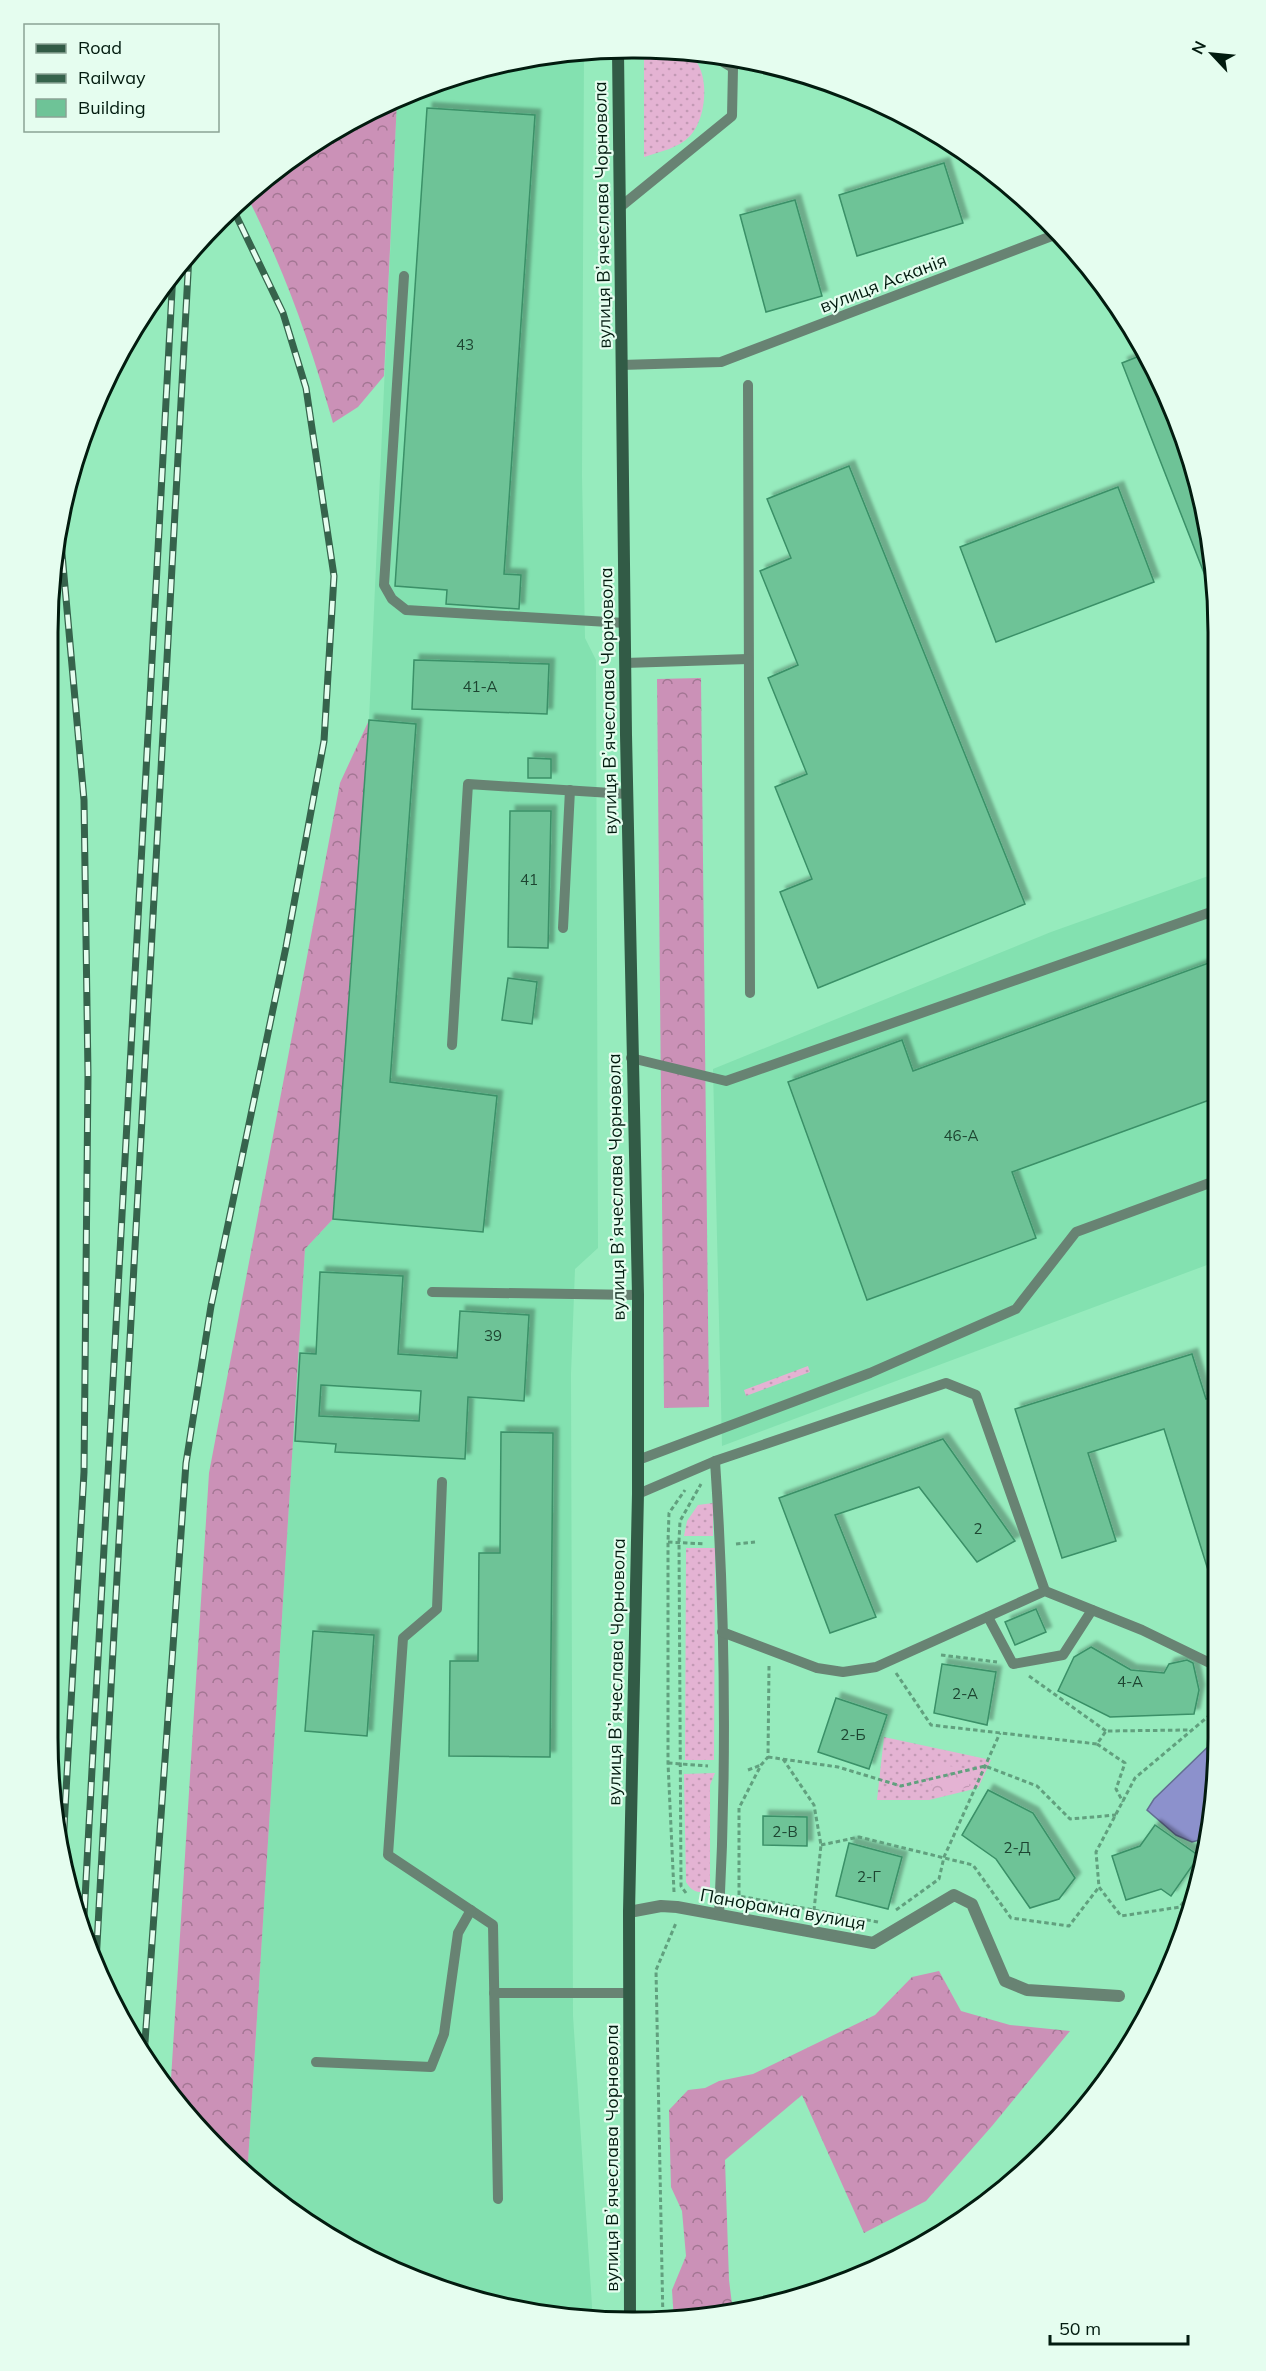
<svg xmlns="http://www.w3.org/2000/svg" width="1266" height="2371" font-family="Mulish,sans-serif">
	<defs>
		<pattern id="grass-dots" width="8" height="8" patternUnits="userSpaceOnUse" patternTransform="scale(1.5)"><rect width="8" height="8" fill="#e4b3d3"/><path d="M2 2h.1M6 6h.1" fill="none" stroke="#c299b4" stroke-width="1.8" stroke-linecap="round"/></pattern>
		<pattern id="forest-crowns" width="20" height="18" patternUnits="userSpaceOnUse" patternTransform="scale(1.5)"><rect width="20" height="18" fill="#cb91b7"/><path d="M2 6a3 3 0 1 1 6 0M12 15a3 3 0 1 1 6 0" fill="none" stroke="#a37693"/></pattern>
		<pattern id="park-crowns" width="20" height="18" patternUnits="userSpaceOnUse" patternTransform="scale(1.5)"><rect width="20" height="18" fill="#e4b3d3"/><path d="M2 6a3 3 0 1 1 6 0M12 15a3 3 0 1 1 6 0" fill="none" stroke="#c299b4"/></pattern>
		<filter id="shadow"><feDropShadow dx="5.5" dy="-5.5" stdDeviation="1.5" flood-color="#0004"/></filter>
	</defs>
	<rect width="100%" height="100%" fill="#96ebbd"/>
	<g fill="#83e1b0">
		<path d="M584,52L582,476L585,638L596,660L598,1248L575,1269L571,1374L573,2016L593,2321L482,2303L409,2278L308,2225L247,2178L305,1249L333,1219L369,720L397,101L445,79L557,53Z"/>
		<path d="M1214,874L1215,1262L722,1446L713,1069L1051,932Z"/>
	</g>
	<g fill="url(#grass-dots)">
		<path d="M672,49C676,50 682,50 685,52C712,64 708,118 690,136C679,148 659,152 644,157V50Z"/>
		<path d="M808,1366L810,1372L746,1396L744,1390Z"/>
		<path d="M713,1503V1536H684L687,1521L698,1505Z"/>
		<path d="M686,1548H715L714,1760H685Z"/>
		<path d="M884,1737L991,1760L978,1788L929,1800H877Z"/>
		<path d="M715,1773L710,1785V1889C699,1894 693,1893 686,1882L684,1774Z"/>
	</g>
	<g fill="url(#forest-crowns)">
		<path d="M397,101L384,376L358,407L333,423C310,342 284,269 246,194L341,126Z"/>
		<path d="M701,678L709,1407L664,1408L657,679Z"/>
		<path d="M369,720L333,1219L305,1249L247,2178L170,2095L209,1473L340,783Z"/>
		<path d="M939,1971L961,2011L1010,2025L1070,2031L992,2126L926,2201L864,2233L802,2095L725,2160L729,2280L733,2312L674,2321L672,2290L686,2256L682,2211L671,2187L669,2110L688,2090L705,2088L719,2081L753,2074L875,2015L912,1977Z"/>
	</g>
	<path fill="url(#park-crowns)" d="M934,1764L971,1769L969,1787L931,1796Z"/>
	<path fill="#8c91cc" stroke="#636e93" stroke-width="1.5" d="M1217,1738V1776L1207,1838L1192,1842L1176,1835L1147,1810L1154,1799Z"/>
	<g fill="#6ec397" stroke="#3a9067" stroke-width="1.5" fill-rule="evenodd" filter="url(#shadow)">
		<path d="M427,108L535,115L504,574L521,575L519,609L446,604L447,590L395,586Z"/>
		<path d="M944,163L963,223L857,256L839,195Z"/>
		<path d="M795,200L822,296L766,312L740,215Z"/>
		<path d="M1142,355L1174,409L1213,556V596L1122,363Z"/>
		<path d="M849,466L1025,904L818,988L780,892L812,879L775,787L807,774L768,678L798,665L760,571L791,558L767,499Z"/>
		<path d="M1118,487L1154,582L996,642L960,547Z"/>
		<path d="M414,660L549,664L547,714L412,709Z"/>
		<path d="M369,720L416,724L390,1082L497,1096L483,1232L333,1219Z"/>
		<path d="M528,758L551,759V778H528Z"/>
		<path d="M510,811H551L548,948L508,947Z"/>
		<path d="M1214,961L1215,1098L1012,1172L1036,1238L867,1300L788,1082L902,1040L913,1071Z"/>
		<path d="M508,978L537,982L532,1024L502,1020Z"/>
		<path d="M320,1272L403,1276L398,1354L457,1358L460,1311L529,1315L524,1401L468,1397L465,1459L335,1452L336,1444L295,1441L300,1353L316,1354ZM321,1385L421,1391L419,1421L319,1416Z"/>
		<path d="M1192,1354L1206,1399L1216,1396V1586H1213L1164,1429L1088,1453L1116,1541L1062,1558L1015,1409Z"/>
		<path d="M501,1432L553,1433L550,1757L449,1756L450,1661H478L479,1553H500Z"/>
		<path d="M943,1439L1015,1541L977,1562L919,1487L835,1515L876,1617L830,1633L779,1498Z"/>
		<path d="M1036,1609L1046,1632L1015,1645L1005,1622Z"/>
		<path d="M313,1631L374,1635L367,1736L305,1731Z"/>
		<path d="M1091,1647L1131,1670L1164,1673L1169,1664L1187,1660L1193,1663L1199,1690L1194,1714L1110,1717L1058,1691L1074,1657Z"/>
		<path d="M942,1664L996,1672L987,1725L934,1713Z"/>
		<path d="M836,1698L887,1715L869,1769L818,1752Z"/>
		<path d="M988,1790L1033,1813L1075,1878L1059,1899L1030,1908L996,1859L962,1835Z"/>
		<path d="M763,1816L807,1817V1846L763,1845Z"/>
		<path d="M1155,1825L1199,1856L1171,1896L1161,1889L1126,1900L1112,1856L1140,1846Z"/>
		<path d="M849,1843L902,1857L888,1909L836,1896Z"/>
	</g>
	<g fill="none" stroke-linecap="round" stroke-linejoin="round">
		<g stroke="#61a07e" stroke-width="3" stroke-dasharray="4.5 3" stroke-linecap="butt">
			<path d="M668,1542L705,1544"/>
			<path d="M736,1544L755,1542"/>
			<path d="M941,1655L997,1662"/>
			<path d="M769,1666L768,1757L761,1765L739,1808V1896L878,1922"/>
			<path d="M896,1673L931,1725L1097,1744L1106,1731L1190,1730"/>
			<path d="M1029,1676L1106,1731"/>
			<path d="M1097,1744L1125,1763L1116,1789L1123,1802"/>
			<path d="M768,1757L838,1767L901,1786L985,1766L1037,1786L1070,1819L1116,1815"/>
			<path d="M783,1759L814,1805L821,1845L814,1910"/>
			<path d="M668,1763L708,1766"/>
			<path d="M748,1770L761,1765"/>
			<path d="M821,1845L859,1837L973,1865L1011,1918L1069,1926L1099,1887"/>
			<path d="M1200,1877L1180,1907L1121,1916L1099,1887L1096,1852L1135,1778L1217,1709"/>
			<path d="M674,1892L668,1763V1542L669,1513L685,1490"/>
			<path d="M686,1893L681,1886L679,1541L680,1521L701,1484"/>
			<path d="M896,1910L939,1879L944,1857L1000,1733"/>
			<path d="M663,2322L656,1970L676,1923"/>
		</g>
		<g stroke="#688373" stroke-width="10">
			<path d="M619,208L732,116L733,68L713,56"/>
			<path d="M404,276L384,585L392,599L406,610L625,623"/>
			<path d="M621,365L721,362L1057,234"/>
			<path d="M748,385L750,993"/>
			<path d="M625,663L748,659"/>
			<path d="M563,928L570,790"/>
			<path d="M452,1045L468,784L627,794"/>
			<path d="M631,1058L726,1081L1214,911"/>
			<path d="M432,1292L638,1295"/>
			<path d="M638,1460L870,1373L1016,1309L1076,1232L1215,1181"/>
			<path d="M715,1461L946,1383L976,1395L1045,1591"/>
			<path d="M442,1482L437,1609L403,1638L388,1855L493,1925L498,2199"/>
			<path d="M638,1494L715,1461C725,1611 727,1764 719,1915"/>
			<path d="M988,1617L1013,1664L1063,1655L1092,1610"/>
			<path d="M722,1632L817,1668L843,1672L876,1667L1045,1591L1142,1630L1216,1666"/>
			<path d="M494,1993H629"/>
			<path d="M316,2062L431,2067L444,2034L458,1933L471,1910"/>
		</g>
		<path stroke="#688373" stroke-width="12" d="M629,1912L661,1906L677,1907L873,1943L954,1895L972,1904L1005,1981L1027,1990L1119,1996"/>
		<path stroke="#325b46" stroke-width="12" d="M618,51L626,735L638,1295V1494L629,1912L630,2322"/>
		<g stroke="#36634c" stroke-width="7">
			<g id="rail">
				<path d="M60,531L84,800L88,1075L84,1472L62,1863"/>
				<path d="M83,1936L173,272"/>
				<path d="M96,1963L189,255"/>
				<path d="M144,2056L186,1463L211,1306L286,947L324,741L334,576L306,388L283,313L233,209"/>
			</g>
		</g>
		<use href="#rail" stroke="#e5fdef" stroke-width="4.5" stroke-dasharray="14" stroke-linecap="butt"/>
	</g>
	<g text-anchor="middle" dominant-baseline="central" stroke-width="4.5" stroke-linejoin="round" paint-order="stroke">
		<g font-size="15" fill="#1d4531">
			<text x="465" y="344">43</text>
			<text x="480" y="686">41-А</text>
			<text x="529" y="879">41</text>
			<text x="961" y="1135">46-А</text>
			<text x="493" y="1335">39</text>
			<text x="978" y="1528">2</text>
			<text x="1130" y="1681">4-А</text>
			<text x="965" y="1693">2-А</text>
			<text x="853" y="1734">2-Б</text>
			<text x="785" y="1831">2-В</text>
			<text x="1017" y="1847">2-Д</text>
			<text x="869" y="1876">2-Г</text>
		</g>
		<g font-size="18" fill="#021b0f" stroke="#e5fdef">
			<text transform="translate(602 215) rotate(-91)">вулиця Вʼячеслава Чорновола</text>
			<text transform="translate(883 283) rotate(-21)">вулиця Асканія</text>
			<text transform="translate(608 701) rotate(-91)">вулиця Вʼячеслава Чорновола</text>
			<text transform="translate(616 1187) rotate(-91)">вулиця Вʼячеслава Чорновола</text>
			<text transform="translate(616 1672) rotate(-89)">вулиця Вʼячеслава Чорновола</text>
			<text transform="translate(783 1909) rotate(10)">Панорамна вулиця</text>
			<text transform="translate(611 2158) rotate(-90)">вулиця Вʼячеслава Чорновола</text>
		</g>
	</g>
	<path d="M0 0H1266V2371H0ZM632 58H634A574 574 0 0 1 1208 632V1738A574 574 0 0 1 634 2312H632A574 574 0 0 1 58 1738V632A574 574 0 0 1 632 58Z" fill="#e5fdef" fill-rule="evenodd"/>
	<path fill="none" stroke="#021b0f" stroke-width="3" d="M632 58H634A574 574 0 0 1 1208 632V1738A574 574 0 0 1 634 2312H632A574 574 0 0 1 58 1738V632A574 574 0 0 1 632 58Z"/>
	<rect x="24" y="24" width="195" height="108" fill="#e5fdef" stroke="#8aa395" stroke-width="1.5"/>
	<rect x="36" y="44" width="30" height="9" fill="#325b46" stroke="#8aa395" stroke-width="1.5"/>
	<text x="78" y="54" font-size="18" fill="#021b0f">Road</text>
	<rect x="36" y="74" width="30" height="9" fill="#36634c" stroke="#8aa395" stroke-width="1.5"/>
	<text x="78" y="84" font-size="18" fill="#021b0f">Railway</text>
	<rect x="36" y="99" width="30" height="18" fill="#6ec397" stroke="#8aa395" stroke-width="1.5"/>
	<text x="78" y="114" font-size="18" fill="#021b0f">Building</text>
	<g transform="translate(1212 54) rotate(296)" stroke="#e5fdef" stroke-width="4.5" paint-order="stroke">
	<path d="M0-4.5L10 22L0 15L-10 22Z" fill="#021b0f"/>
	<text y="-9" font-size="16" font-weight="bold" text-anchor="middle" fill="#021b0f">N</text>
	</g>
	<path d="M1050 2335v9h138v-9" fill="none" stroke="#021b0f" stroke-width="3"/>
	<text x="1059" y="2335" font-size="18" fill="#021b0f" stroke="#e5fdef" stroke-width="4.5" paint-order="stroke">50 m</text>
</svg>
